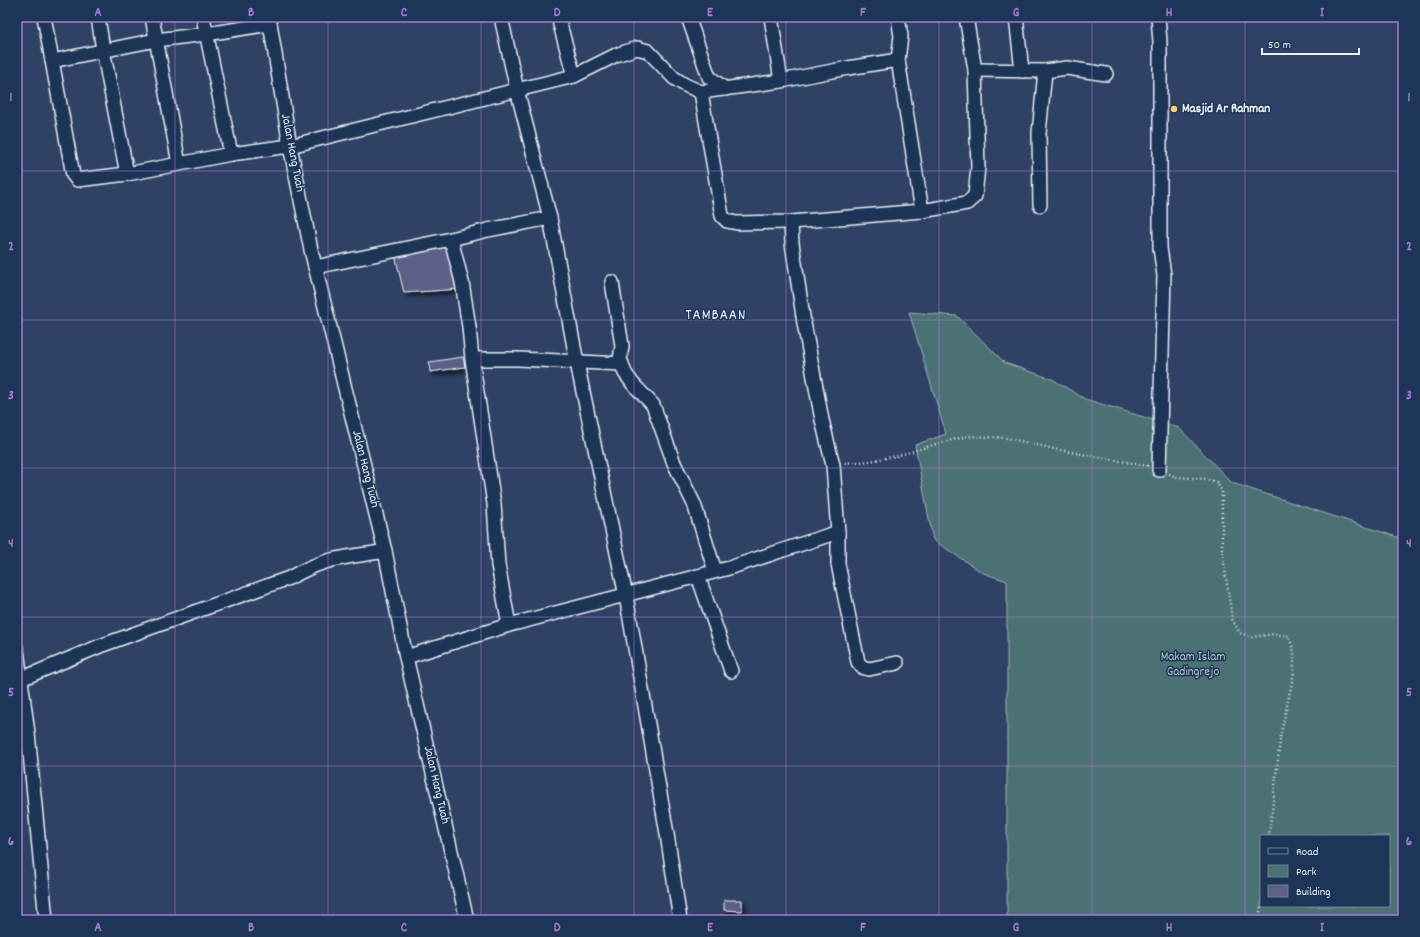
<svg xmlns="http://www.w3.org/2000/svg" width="1420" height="937" font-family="Dekko,sans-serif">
	<defs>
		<filter id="shadow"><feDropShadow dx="3.5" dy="3.5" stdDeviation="2" flood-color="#0009"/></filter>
	</defs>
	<rect width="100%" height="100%" fill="#2f4164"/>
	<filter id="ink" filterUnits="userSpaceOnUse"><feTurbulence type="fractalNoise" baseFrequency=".025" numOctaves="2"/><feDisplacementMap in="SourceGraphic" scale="8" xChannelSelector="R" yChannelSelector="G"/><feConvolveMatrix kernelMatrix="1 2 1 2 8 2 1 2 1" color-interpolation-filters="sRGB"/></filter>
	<g filter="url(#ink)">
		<path fill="#4b7174" stroke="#9ab1b6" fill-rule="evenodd" d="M909,312L957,316L1005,363L1052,379L1085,399L1179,428L1232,483L1403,539V920H1007V581L983,573L933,540L915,445L946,434ZM1261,836H1389V906H1261Z"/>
		<g fill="#5c6186" stroke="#e8f1f8" filter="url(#shadow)">
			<path d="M449,242L459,289L404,293L395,255Z"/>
			<path d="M463,357L465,367L430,372L429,362Z"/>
			<path d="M724,900H742V911L724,910Z"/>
		</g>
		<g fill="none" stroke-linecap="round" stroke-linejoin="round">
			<g stroke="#e8f1f8" stroke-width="16">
				<g id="minor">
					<path d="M44,17L73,175L77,180L127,174L231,154L290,146L574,76L616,55L637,48L648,51L674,78L685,85L701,92L781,81"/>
					<path d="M98,17L103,50L127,174"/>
					<path d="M152,17L179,164"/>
					<path d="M203,17L231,154"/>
					<path d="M269,17L290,146L311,250L385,551L406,657L467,920"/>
					<path d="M501,17L517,90L550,218L577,363L626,596L667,834L680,920"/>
					<path d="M558,17L574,76"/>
					<path d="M688,17L709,77L725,89"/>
					<path d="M771,17L781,81L848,68L898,60L922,211"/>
					<path d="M898,17L901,36L898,60"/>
					<path d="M1016,17L1022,71"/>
					<path d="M1158,17L1160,42V248L1164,275L1159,470"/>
					<path d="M52,61L156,40L206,34L270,24"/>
					<path d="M975,70L1045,71L1067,68L1106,74"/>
					<path d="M701,92L722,216L727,221L737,223L791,222L922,211L967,203L975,196L978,167L975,70L966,17"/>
					<path d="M1040,205L1039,133L1045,71"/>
					<path d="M451,239L488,230L550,218"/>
					<path d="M315,267L451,239L462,282L469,327L472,359L494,504L498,565L509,625"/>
					<path d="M612,282L622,346L620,359L625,373L633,384L653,405L674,463L694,504L715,571"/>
					<path d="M472,359H518L622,364"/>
					<path d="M838,532V564L858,662L862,667L869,669L897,663"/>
					<path d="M698,576L731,671"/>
					<path d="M17,650L28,733L46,920"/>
					<path d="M406,657L509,625L729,568L838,532L833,465L822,420L804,323L792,243L791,222"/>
					<path d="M21,679L100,646L289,578C306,569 322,561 342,558C356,555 371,554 385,551"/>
				</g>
			</g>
			<g stroke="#e8f1f8" stroke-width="2.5" stroke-dasharray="1 3" stroke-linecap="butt">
				<path d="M845,463L870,461L897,456L933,445L968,436L1007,438L1054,449L1148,466"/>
				<path d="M1169,474L1176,477L1205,479L1216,482L1222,491V549L1232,619L1240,633L1252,637L1274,634L1289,636L1294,652V673L1281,733L1269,836"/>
				<path d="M1259,920L1261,905"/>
			</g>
			<use href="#minor" stroke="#1d3557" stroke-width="13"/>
		</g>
	</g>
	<path fill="none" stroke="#a77bd6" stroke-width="1" stroke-opacity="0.55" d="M175,17V920M328,17V920M481,17V920M634,17V920M786,17V920M939,17V920M1092,17V920M1245,17V920M17,171H1403M17,320H1403M17,468H1403M17,617H1403M17,766H1403"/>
	<circle fill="#ffd166" stroke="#1d3557" stroke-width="1.5" cx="1174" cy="109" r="4"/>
	<g text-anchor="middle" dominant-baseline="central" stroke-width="3" stroke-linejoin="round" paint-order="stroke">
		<g font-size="13" font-weight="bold" fill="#e8f1f8" stroke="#1d3557" text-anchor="start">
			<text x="1182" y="109">Masjid Ar Rahman</text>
		</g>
		<g font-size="13" fill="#e8f1f8" stroke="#1d3557">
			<text transform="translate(292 153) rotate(79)">Jalan Hang Tuah</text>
			<text transform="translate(365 469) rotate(76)">Jalan Hang Tuah</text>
			<text transform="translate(436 785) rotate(77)">Jalan Hang Tuah</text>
		</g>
		<g font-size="13" fill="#b1c4ca" stroke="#1d3557">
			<text x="1193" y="657">Makam Islam<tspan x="1193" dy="15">Gadingrejo</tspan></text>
		</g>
		<g font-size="15" letter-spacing="1" fill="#e8f1f8" stroke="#1d3557">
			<text x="716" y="316">TAMBAAN</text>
		</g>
	</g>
	<rect width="1420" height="937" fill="none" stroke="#1d3557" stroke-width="44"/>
	<rect x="1260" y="835" width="130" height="72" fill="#1d3557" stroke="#6e8097"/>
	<rect x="1268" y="848" width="20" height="6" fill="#1d3557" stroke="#6e8097"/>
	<text x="1296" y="855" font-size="12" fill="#e8f1f8">Road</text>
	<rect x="1268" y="865" width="20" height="12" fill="#4b7174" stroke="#6e8097"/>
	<text x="1296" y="875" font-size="12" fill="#e8f1f8">Park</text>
	<rect x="1268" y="885" width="20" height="12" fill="#5c6186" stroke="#6e8097"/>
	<text x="1296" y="895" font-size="12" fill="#e8f1f8">Building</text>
	<path d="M1262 48v6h97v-6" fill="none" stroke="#e8f1f8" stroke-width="2"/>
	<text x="1268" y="48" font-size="12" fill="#e8f1f8" stroke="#1d3557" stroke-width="3" paint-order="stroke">50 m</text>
	<rect x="22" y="22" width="1376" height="893" fill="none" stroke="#a77bd6" stroke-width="1.5"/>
	<g font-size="13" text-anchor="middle" font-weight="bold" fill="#a77bd6">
		<text x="98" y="16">A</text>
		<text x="251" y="16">B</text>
		<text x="404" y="16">C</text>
		<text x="557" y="16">D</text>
		<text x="710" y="16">E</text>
		<text x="863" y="16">F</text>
		<text x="1016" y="16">G</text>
		<text x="1169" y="16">H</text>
		<text x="1322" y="16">I</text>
		<text x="11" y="101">1</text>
		<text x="1409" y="101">1</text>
		<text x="11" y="250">2</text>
		<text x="1409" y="250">2</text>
		<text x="11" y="399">3</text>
		<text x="1409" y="399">3</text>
		<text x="11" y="547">4</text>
		<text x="1409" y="547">4</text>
		<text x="11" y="696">5</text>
		<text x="1409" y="696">5</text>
		<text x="11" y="845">6</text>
		<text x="1409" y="845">6</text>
		<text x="98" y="931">A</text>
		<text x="251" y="931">B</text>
		<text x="404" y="931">C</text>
		<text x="557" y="931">D</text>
		<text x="710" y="931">E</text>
		<text x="863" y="931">F</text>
		<text x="1016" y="931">G</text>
		<text x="1169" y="931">H</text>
		<text x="1322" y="931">I</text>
	</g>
</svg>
